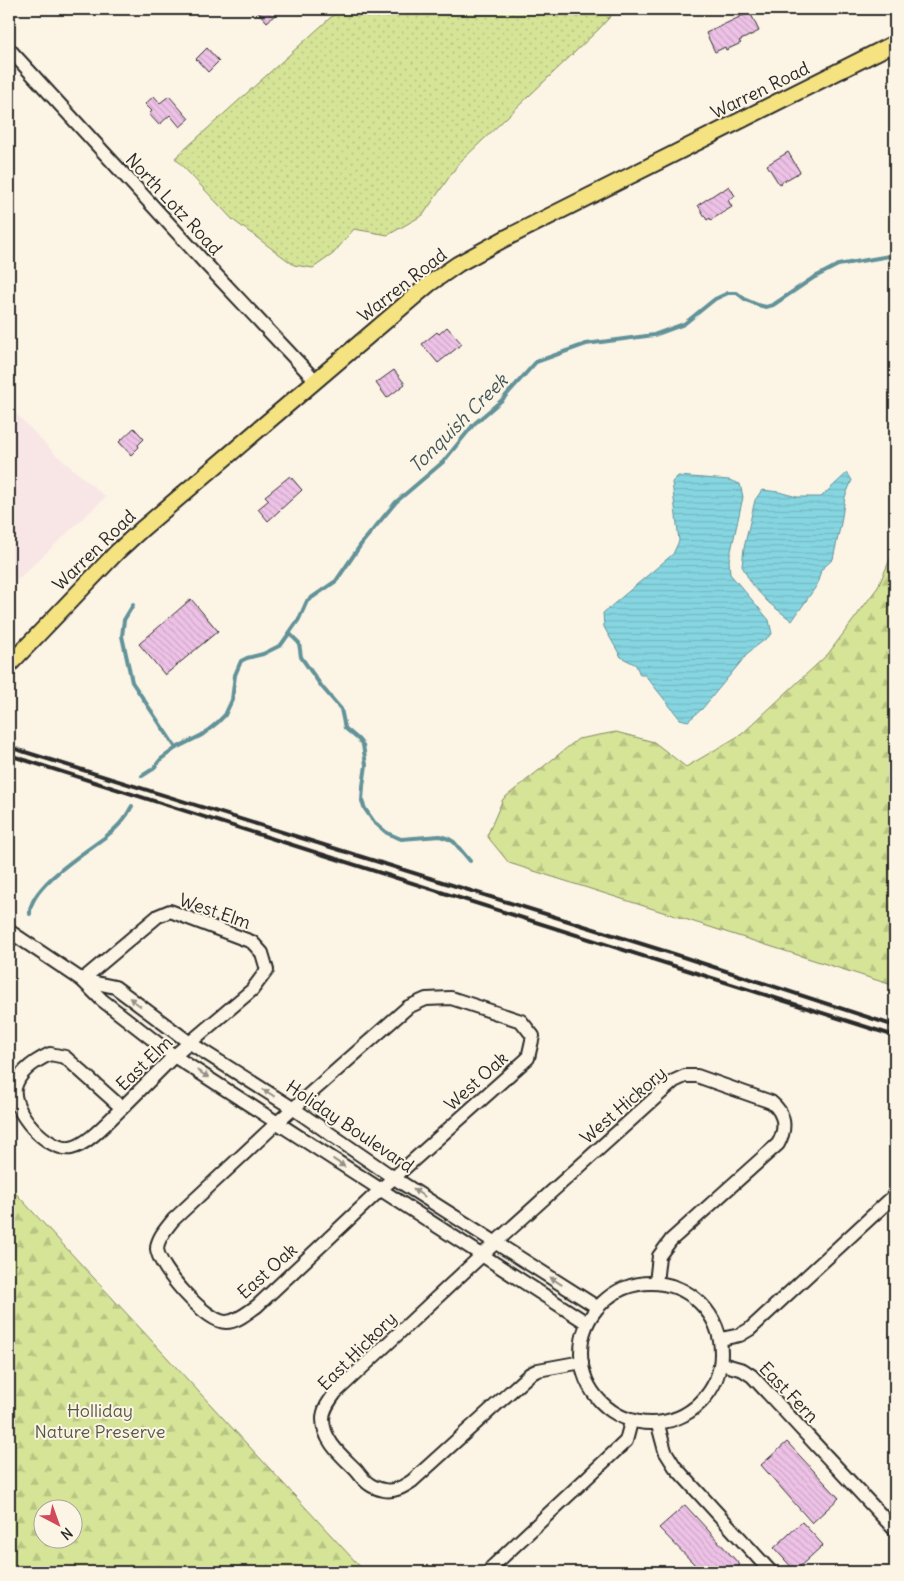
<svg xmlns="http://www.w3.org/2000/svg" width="904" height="1581" font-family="Delius,sans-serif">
	<defs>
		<pattern id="green-dots" width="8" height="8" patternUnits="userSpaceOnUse" patternTransform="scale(1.25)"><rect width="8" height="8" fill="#d5e497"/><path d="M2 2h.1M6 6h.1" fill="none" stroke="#b7c482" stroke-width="1.8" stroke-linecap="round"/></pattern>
		<pattern id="forest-firs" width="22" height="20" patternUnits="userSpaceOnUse" patternTransform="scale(1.25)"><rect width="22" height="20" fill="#d5e497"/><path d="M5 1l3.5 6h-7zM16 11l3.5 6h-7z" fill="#b7c482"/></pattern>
		<pattern id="water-rules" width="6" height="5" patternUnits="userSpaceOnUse" patternTransform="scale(1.25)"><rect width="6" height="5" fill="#86d6e2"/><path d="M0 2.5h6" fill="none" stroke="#74b8c2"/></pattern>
		<pattern id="building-back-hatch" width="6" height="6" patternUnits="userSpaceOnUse" patternTransform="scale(1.25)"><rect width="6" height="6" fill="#eec2e7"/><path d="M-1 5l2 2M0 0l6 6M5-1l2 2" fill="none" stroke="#cca7c6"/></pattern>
	</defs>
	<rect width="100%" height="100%" fill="#fcf5e5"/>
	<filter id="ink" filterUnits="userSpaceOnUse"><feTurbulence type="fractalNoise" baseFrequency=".02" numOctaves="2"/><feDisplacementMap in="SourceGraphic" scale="10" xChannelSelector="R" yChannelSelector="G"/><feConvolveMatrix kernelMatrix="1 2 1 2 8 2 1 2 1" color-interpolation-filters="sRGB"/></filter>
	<g filter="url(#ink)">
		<path fill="#f8e6e6" d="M9,406L54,453L106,497L13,584V591L9,595Z"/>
		<path fill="url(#green-dots)" stroke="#808861" d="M340,9H617L599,29L459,163L423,215L388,235L354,229L333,254L313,268L294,265L233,220L175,158Z"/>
		<g fill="url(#forest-firs)" stroke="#808861" fill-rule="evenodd">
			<path d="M895,548V986L509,863L487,836L503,799L578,739L616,732L654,742L686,767L742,734L828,654L878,587Z"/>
			<path d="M9,1186L365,1572H9ZM42,1508H72V1538H42Z"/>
		</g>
		<g fill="url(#water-rules)" stroke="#629299">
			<path d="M847,473L852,480L845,497L841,523L833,559L821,570L817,585L792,621L769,603L752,585L742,566L744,548L755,500L762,490L779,492L797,497H821Z"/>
			<path d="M678,476L729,480L740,484L743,497L729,560L730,574L769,620L772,634L749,652L702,709L688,721L680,719L645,675H640L636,665L621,657L604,627L603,613L673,554L679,541L672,482Z"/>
		</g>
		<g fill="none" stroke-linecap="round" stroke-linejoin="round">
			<g stroke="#629299" stroke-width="4">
				<path d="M133,605L124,620L122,636L132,682L176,748"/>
				<path d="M290,634L299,643L301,657L322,687L341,709L345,728L358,739L363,745L366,765L363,786L362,801L365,809L374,822L387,833L401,839L440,836L449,839L454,842L470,861"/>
				<path d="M142,776L153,769L161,759L176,748L202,735L217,723L225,715L232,700L235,675L241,661L247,658L263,654L281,645L299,619L307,601L336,581L362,543L396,502L443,462L474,424L502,400L536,362L586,344L654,335L684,324L715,299L728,293H737L746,300L758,305L766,307L773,305L813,278L838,265L895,255"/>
				<path d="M30,914C28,888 85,852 104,838C115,830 126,818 132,806"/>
			</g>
		</g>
		<g fill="url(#building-back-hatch)" stroke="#2b2b2b">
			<path d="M255,9H282L267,22Z"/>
			<path d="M750,12L759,31L739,41L741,43L726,50L725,47L715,52L706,33Z"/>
			<path d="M207,48L219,61L208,72L196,59Z"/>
			<path d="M154,96L160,103L169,96L189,119L180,127L170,115L159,125L149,114L152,111L145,104Z"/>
			<path d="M788,152L800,172L779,184L767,165Z"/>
			<path d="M729,186L735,196L728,200L732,207L711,220L710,218L707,220L698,205L721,190L722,191Z"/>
			<path d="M447,327L462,344L438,363L422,344L437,332L439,334Z"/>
			<path d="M394,370L405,384L387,398L376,383Z"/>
			<path d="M134,428L144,439L138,445L139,447L131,455L119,442Z"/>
			<path d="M290,476L302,490L268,521L258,509L269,500L265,496Z"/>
			<path d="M191,599L218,631L165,675L139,644Z"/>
			<path d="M787,1442L839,1498L812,1523L761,1465Z"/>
			<path d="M685,1505L740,1565L732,1572H702L659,1528Z"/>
			<path d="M802,1522L823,1545L795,1571L774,1548Z"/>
		</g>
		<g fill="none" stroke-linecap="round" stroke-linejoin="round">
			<g stroke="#2b2b2b" stroke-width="16">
				<g id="minor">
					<path d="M9,49L205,263L315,380"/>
					<path d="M9,931L82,980L102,1000L174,1056L587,1323"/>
					<path d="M82,980L115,987L190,1043L294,1109L394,1178L597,1307"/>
					<path d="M82,980L158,916L170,911L252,942L262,953L267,970L252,990L174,1056L122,1108"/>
					<path d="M451,998L521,1021L533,1036L528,1058L380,1190L257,1306C248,1312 237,1322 226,1322C206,1322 159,1268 157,1249C157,1238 167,1228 173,1220L278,1122L408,1007L426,999Z"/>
					<path d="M50,1054L65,1057L122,1108C109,1120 88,1145 71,1148C48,1152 11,1111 15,1088C19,1071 35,1061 50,1054Z"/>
					<circle cx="651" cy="1353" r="70"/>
					<path d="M721,1339L740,1335L750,1329L895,1195"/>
					<path d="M582,1362L538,1370L530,1374L412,1481C403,1487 395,1492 384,1490C379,1489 373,1487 369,1484C364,1481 360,1475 356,1470C342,1456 323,1441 323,1419C323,1409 330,1400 336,1392L496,1242L674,1081L685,1076H697L771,1102C785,1113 787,1128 778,1144L671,1240L659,1256L656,1283"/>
					<path d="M722,1364L743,1370L752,1376L895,1530"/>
					<path d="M658,1425L665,1451L675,1467L771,1572"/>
					<path d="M489,1572L492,1567L626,1441L631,1422"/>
				</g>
			</g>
			<g stroke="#2b2b2b" stroke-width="19">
				<path id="major" d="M9,665L117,552L142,529L429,284L458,264L504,239L895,43"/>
			</g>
			<use href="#minor" stroke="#fcf5e5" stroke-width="12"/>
			<use href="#major" stroke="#f5e382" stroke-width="15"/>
			<g stroke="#2b2b2b" stroke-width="4">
				<path d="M9,747L674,954L895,1026"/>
				<path d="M9,755L895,1036"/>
			</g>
		</g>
		<defs><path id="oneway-solid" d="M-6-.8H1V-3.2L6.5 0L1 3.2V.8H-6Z" transform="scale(1.25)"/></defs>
		<g fill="#949088">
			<use href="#oneway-solid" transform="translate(135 1002) rotate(-143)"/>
			<use href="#oneway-solid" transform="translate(203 1074) rotate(32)"/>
			<use href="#oneway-solid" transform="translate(269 1093) rotate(-148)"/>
			<use href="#oneway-solid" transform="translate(339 1163) rotate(34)"/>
			<use href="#oneway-solid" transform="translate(419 1193) rotate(-148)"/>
			<use href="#oneway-solid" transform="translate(556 1281) rotate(-147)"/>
		</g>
	</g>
	<g text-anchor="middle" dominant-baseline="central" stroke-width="4" stroke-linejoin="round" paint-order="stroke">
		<g font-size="18" fill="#2b2b2b" stroke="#fcf5e5">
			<text transform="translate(760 90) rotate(-26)">Warren Road</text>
			<text transform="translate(174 204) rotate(47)">North Lotz Road</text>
			<text transform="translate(402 285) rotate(-38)">Warren Road</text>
			<text transform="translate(94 550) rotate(-44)">Warren Road</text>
			<text transform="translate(215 911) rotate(19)">West Elm</text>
			<text transform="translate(144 1063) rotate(-44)">East Elm</text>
			<text transform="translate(476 1081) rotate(-42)">West Oak</text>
			<text transform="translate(623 1105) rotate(-41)">West Hickory</text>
			<text transform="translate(350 1126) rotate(34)">Holiday Boulevard</text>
			<text transform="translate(267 1271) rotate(-42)">East Oak</text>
			<text transform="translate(357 1351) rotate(-45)">East Hickory</text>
			<text transform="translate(789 1392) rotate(46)">East Fern</text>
		</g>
		<g font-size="18" fill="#565946" stroke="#fcf5e5">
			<text x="100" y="1410">Holliday<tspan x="100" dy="21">Nature Preserve</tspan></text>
		</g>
		<g font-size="19" font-style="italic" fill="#425659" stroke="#fcf5e5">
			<text transform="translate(458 423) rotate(-45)">Tonquish Creek</text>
		</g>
	</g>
	<rect width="904" height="1581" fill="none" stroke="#fcf5e5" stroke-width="30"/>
	<rect x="15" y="15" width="874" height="1551" fill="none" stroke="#2b2b2b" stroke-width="2" filter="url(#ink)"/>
	<g transform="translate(58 1524) rotate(139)"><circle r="24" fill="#fcf5e5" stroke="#a8a49b"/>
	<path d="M0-4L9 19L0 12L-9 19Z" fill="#d1495b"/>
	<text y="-8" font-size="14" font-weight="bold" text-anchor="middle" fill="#2b2b2b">N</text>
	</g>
</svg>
